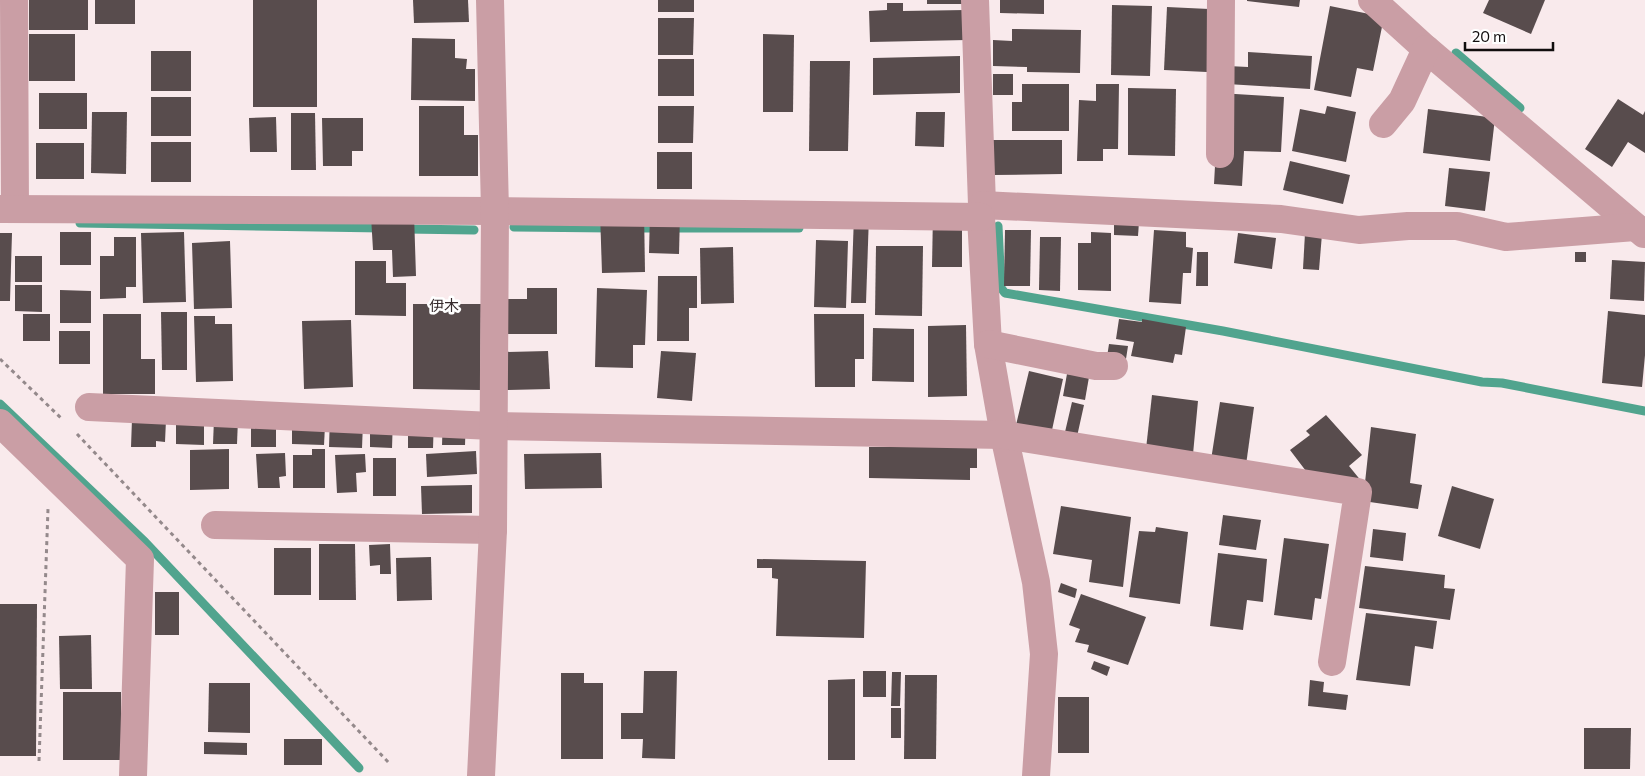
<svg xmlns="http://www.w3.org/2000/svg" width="1645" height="776" font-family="Commissioner,'Noto Sans JP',sans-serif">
	<rect width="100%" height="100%" fill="#f9eaec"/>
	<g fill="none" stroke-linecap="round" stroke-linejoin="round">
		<g stroke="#51a48e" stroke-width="9">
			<path d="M1456,53L1520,108"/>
			<path d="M80,223L382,228"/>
			<path d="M998,226L1001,288L1005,293L1223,331L1482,382L1502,383L1645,411"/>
			<path d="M514,227L612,228"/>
			<path d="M632,228H799"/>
			<path d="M405,229L474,230"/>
			<path d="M0,404L145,542L359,768"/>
		</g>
	</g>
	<g fill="#584c4d">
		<rect x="29" y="0" width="59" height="30"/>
		<rect x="95" y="0" width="40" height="24"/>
		<rect x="253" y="0" width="64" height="107"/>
		<path d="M413,0H468L469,22L414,23Z"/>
		<rect x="658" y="0" width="36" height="12"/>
		<rect x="927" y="0" width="45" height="4"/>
		<path d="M1000,0H1044V14L1000,13Z"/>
		<path d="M1247,0H1300L1299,7L1247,1Z"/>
		<path d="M1489,0H1545L1531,34L1483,13Z"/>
		<path d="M887,3H903V11L966,10L967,40L870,42L869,11L887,10Z"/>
		<path d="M1112,5L1152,6L1150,76L1111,75Z"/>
		<path d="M1330,6L1384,17L1373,71L1357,68L1351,97L1314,90Z"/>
		<path d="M1167,7L1209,9L1207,72L1164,70Z"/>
		<path d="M658,18H694L693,55H658Z"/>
		<path d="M1012,29L1081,30L1080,73L1027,72V67L993,66V40L1012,41Z"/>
		<rect x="29" y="34" width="46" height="47"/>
		<path d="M763,34L794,35L793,112H763Z"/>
		<path d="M412,38L455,39V58L467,59L466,69H475V101L411,100Z"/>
		<rect x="151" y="51" width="40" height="40"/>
		<path d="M1248,52L1312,56L1310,89L1227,84L1228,66L1248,67Z"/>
		<path d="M960,56V93L873,95V58Z"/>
		<rect x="658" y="59" width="36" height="37"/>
		<path d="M810,61H850L848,151H809Z"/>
		<rect x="993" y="74" width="20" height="21"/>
		<path d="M1022,84H1069V131H1012V102H1022Z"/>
		<path d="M1096,84H1119L1118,149H1103V161H1077L1079,100L1096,101Z"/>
		<path d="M1128,88L1176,89L1175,156L1128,155Z"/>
		<rect x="39" y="93" width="48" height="36"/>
		<path d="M1219,93L1284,97L1281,152L1244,151L1242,186L1214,184Z"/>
		<rect x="151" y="97" width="40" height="39"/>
		<path d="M1618,99L1643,115L1645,111V153L1628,142L1612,167L1585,149Z"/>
		<path d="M419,106H464V135H478V176H419Z"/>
		<path d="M658,106H694L693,143H658Z"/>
		<path d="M1327,106L1356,112L1346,162L1292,151L1300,109L1325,114Z"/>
		<path d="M1428,109L1495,118L1490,161L1423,153Z"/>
		<path d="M92,112H127L126,174L91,173Z"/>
		<path d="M916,112H945L944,147L915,146Z"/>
		<path d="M291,113H315L316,170H291Z"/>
		<path d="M276,117L277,152H250L249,118Z"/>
		<path d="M322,118H363V151H352V166H323Z"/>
		<path d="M993,140H1062V174L993,175Z"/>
		<rect x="151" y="142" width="40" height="40"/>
		<rect x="36" y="143" width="48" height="36"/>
		<rect x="657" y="152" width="35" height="37"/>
		<path d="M1290,161L1350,175L1343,204L1283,190Z"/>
		<path d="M1449,168L1490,172L1485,211L1445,206Z"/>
		<path d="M644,211L645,272L602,273L600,212Z"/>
		<path d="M650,213L680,214L679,254L649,253Z"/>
		<path d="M933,213H962V267H932Z"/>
		<path d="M414,214L416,276L393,277L392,250H373L371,216Z"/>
		<path d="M854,215H869L866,303H851Z"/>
		<path d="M1114,221L1139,222L1138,236L1114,235Z"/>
		<path d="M1005,230H1031L1030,286H1004Z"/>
		<path d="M1154,230L1186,232V247L1193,248L1191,273H1183L1181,304L1149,302Z"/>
		<rect x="60" y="232" width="31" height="33"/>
		<path d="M184,232L186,302L143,303L141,233Z"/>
		<path d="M1091,232L1111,233V291L1078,290V243H1091Z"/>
		<path d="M0,233H12L10,301H0Z"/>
		<path d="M1238,233L1276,238L1272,269L1234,263Z"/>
		<path d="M1305,233L1322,234L1319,270L1303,269Z"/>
		<path d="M114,237H136V287H126V298L100,299V256H114Z"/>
		<path d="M1040,237H1061L1060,291L1039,290Z"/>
		<path d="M816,240L848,241L846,308L814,307Z"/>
		<path d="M230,241L232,308L194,309L192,243Z"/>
		<path d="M876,246H923L922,316L875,315Z"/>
		<path d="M733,247L734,303L701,304L700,248Z"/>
		<path d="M1197,252H1208V286H1196Z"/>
		<rect x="1575" y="252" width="11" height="10"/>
		<rect x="15" y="256" width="27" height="26"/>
		<path d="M1612,260L1645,262L1644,301L1610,299Z"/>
		<path d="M355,261H386V283H406V316L355,315Z"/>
		<path d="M658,276H697V308H689V341H657Z"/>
		<path d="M15,285H42V312L15,311Z"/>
		<path d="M527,288H557V334H507V299H527Z"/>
		<path d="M597,288L647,290L645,345H633V368L595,367Z"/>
		<path d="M60,290L91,291V323H60Z"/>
		<path d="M413,304H481L480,390L413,389Z"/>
		<path d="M1608,311L1645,315V355L1642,387L1602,383Z"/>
		<path d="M161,312H187V370H162Z"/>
		<rect x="23" y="314" width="27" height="27"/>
		<path d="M103,314H141V359H155V394H103Z"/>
		<path d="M814,314H864V359H855V387H815Z"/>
		<path d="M194,316H215V324H232L233,381L196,382Z"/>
		<path d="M1119,319L1142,322V319L1186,327L1182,355L1175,354L1173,363L1131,356L1134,342L1116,339Z"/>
		<path d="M351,320L353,387L304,389L302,321Z"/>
		<path d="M966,325L967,396L928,397V326Z"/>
		<path d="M873,328L914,329V382L872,381Z"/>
		<rect x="59" y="331" width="31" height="33"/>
		<path d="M1109,344L1128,346L1126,359L1107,357Z"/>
		<path d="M548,351L550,389L505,390L503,352Z"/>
		<path d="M661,351L696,353L692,401L657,398Z"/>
		<path d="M1029,371L1063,379L1052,430L1065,432L1072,402L1084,405L1074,450L1016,425Z"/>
		<path d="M1067,374L1089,377L1085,400L1063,396Z"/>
		<path d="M1152,395L1198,401L1193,454L1146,449Z"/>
		<path d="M1220,402L1254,407L1246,465L1211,460Z"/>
		<path d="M443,414L466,415L465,445H442Z"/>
		<path d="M292,415L325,426L324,445L292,444Z"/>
		<path d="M1326,415L1362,455L1349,466L1362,482L1309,475L1290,450L1310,435L1306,431Z"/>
		<path d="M330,416L363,423L362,448L329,447Z"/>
		<path d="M176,417L204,418V445L176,444Z"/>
		<path d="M370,417H393L392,448L370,447Z"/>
		<path d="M408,417H434L433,448H408Z"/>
		<path d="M132,419L166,420L165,442L156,441V447H131Z"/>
		<path d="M214,419H238L237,444H213Z"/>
		<path d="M251,420L276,421V447H251Z"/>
		<path d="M1371,427L1416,434L1410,483L1422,485L1418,509L1363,501Z"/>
		<path d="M869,447H977V468H970V480L869,478Z"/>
		<path d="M229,449V489L190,490V450Z"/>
		<path d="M312,449H325V488H293V455H312Z"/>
		<path d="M476,451L477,474L427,477L426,454Z"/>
		<path d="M285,453L286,476L279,477L280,488H258L256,454Z"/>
		<path d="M601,453L602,488L525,489L524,454Z"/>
		<path d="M365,454L366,472L356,473L357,492L337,493L335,455Z"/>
		<rect x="373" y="458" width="23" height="38"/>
		<path d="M472,485V513L422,514L421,486Z"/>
		<path d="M1452,486L1494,499L1480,549L1438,536Z"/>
		<path d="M1061,506L1131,517L1123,587L1089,582L1092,560L1053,554Z"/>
		<path d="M1223,515L1261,520L1256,550L1219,545Z"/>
		<path d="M1156,527L1188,532L1180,604L1129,597L1139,531L1155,532Z"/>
		<path d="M1373,529L1406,533L1403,561L1370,557Z"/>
		<path d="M1284,538L1329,544L1321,599L1315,598L1312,620L1274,615Z"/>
		<path d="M319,544H355L356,600H319Z"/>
		<path d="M390,544L391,574H380V565L370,566L369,545Z"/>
		<rect x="274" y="548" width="37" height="47"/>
		<path d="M1218,553L1267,559L1263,602L1247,600L1243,630L1210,626Z"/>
		<path d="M431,557L432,600L397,601L396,558Z"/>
		<path d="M757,559L866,561L864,638L776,636L778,579L772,578V568H757Z"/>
		<path d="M1365,566L1445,575L1444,588L1455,589L1450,620L1359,608Z"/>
		<path d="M1061,583L1077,589L1075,598L1058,592Z"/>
		<rect x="155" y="592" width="24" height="43"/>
		<path d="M1081,594L1146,617L1128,665L1087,652L1089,645L1075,642L1080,629L1069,625Z"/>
		<path d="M0,604H37L36,756H0Z"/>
		<path d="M1366,613L1437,621L1433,649L1415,646L1410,686L1356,680Z"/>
		<path d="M91,635L92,689H60L59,636Z"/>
		<path d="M1094,661L1110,667L1107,676L1091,669Z"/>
		<path d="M644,671H677L675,759L642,758L643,739H621V713H643Z"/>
		<rect x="863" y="671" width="23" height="26"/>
		<path d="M892,672H901L900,706H891Z"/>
		<path d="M561,673H584V683H603V759H561Z"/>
		<path d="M905,675H937L936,759H904Z"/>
		<path d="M855,679V760H828V680Z"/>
		<path d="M1310,680L1324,682L1323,692L1348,695L1346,710L1308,706Z"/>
		<path d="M209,683H250V733L208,732Z"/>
		<rect x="63" y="692" width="58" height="68"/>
		<rect x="1058" y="697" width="31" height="56"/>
		<rect x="891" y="708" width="10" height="30"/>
		<path d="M1584,728H1631L1630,769H1584Z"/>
		<rect x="284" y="739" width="38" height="26"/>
		<path d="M204,742L247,743V755L204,754Z"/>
	</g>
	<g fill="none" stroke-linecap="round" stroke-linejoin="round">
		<g stroke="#94898b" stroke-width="3" stroke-dasharray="4 4" stroke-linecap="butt">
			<path d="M0,359L62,419"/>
			<path d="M77,434L390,764"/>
			<path d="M39,761L48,509"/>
		</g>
		<g stroke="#ca9ea5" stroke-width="28">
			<path d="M14,0L15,209"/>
			<path d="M975,0L982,205L981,217L988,344L1004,435L1036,582L1044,654L1036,776"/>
			<path d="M1372,0L1426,49L1644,234"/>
			<path d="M1383,124L1402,101L1426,49"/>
			<path d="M1220,154L1221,0"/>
			<path d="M982,205L1281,219L1359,230L1408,226H1457L1506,237L1635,227"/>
			<path d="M0,209L495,211L981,217"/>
			<path d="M988,344L1096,366H1114"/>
			<path d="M89,407L492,426L1004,435L1358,492L1332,662"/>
			<path d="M0,423L140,559L133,776"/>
			<path d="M215,525L493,530"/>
			<path d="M481,776L493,530L495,211L490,0"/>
		</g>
	</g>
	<g text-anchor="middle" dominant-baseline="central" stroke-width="5" stroke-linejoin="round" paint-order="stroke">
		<g font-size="15" fill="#362b2d" stroke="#fff">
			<text x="444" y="305">伊木</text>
		</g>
	</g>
	<path d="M1465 42v8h88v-8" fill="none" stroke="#110d0d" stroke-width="2.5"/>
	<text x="1472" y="42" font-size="15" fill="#110d0d" stroke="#ffffff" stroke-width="4" paint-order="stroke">20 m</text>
</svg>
